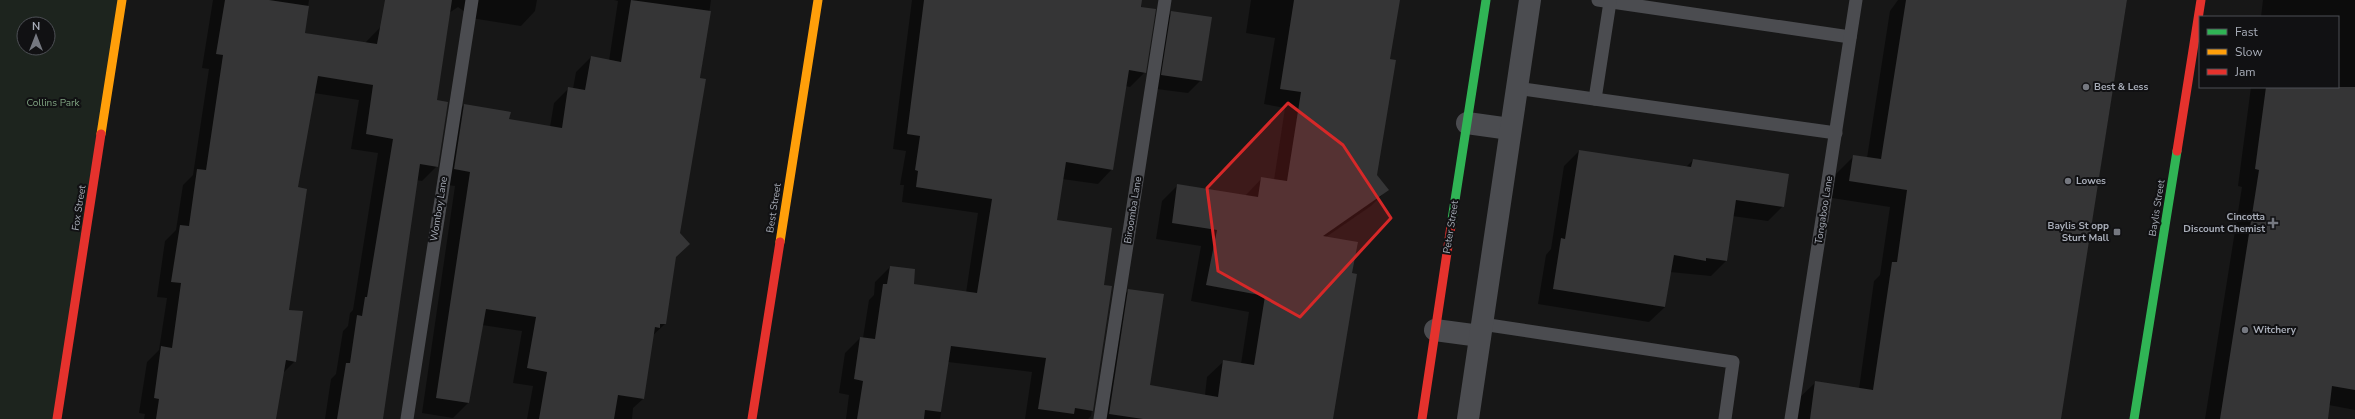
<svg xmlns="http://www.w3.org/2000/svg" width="2355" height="419" font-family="'Nunito Sans',sans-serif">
	<rect width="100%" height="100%" fill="#171717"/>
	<path fill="#1d241e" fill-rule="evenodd" d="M0,0H122L57,419H0ZM24,24H48V48H24Z"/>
	<g fill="#0007">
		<path d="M213,0H309L304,33L365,43L407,0H537L535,11L521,26L465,17V12L458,7L449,13L436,101L437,166L422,181L416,180L382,419H325L331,379L336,374L343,331L348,326L350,313L353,310L378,153L351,149L359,100L314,93L297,188L288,311L295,361L282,374L275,419H144L145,414L139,413L147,362L159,350L167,298L157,297L165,241L176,230L183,185L193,175L209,69L202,68Z"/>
		<path d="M614,0H711L665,324L652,336L643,399L633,408L632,419H527L533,386L513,383L522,331L482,325L468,403L453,418L422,413L455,186L439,184L449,120L464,105L508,120L550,127L554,103L569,88L573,89L576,72L591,57L609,61L618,1Z"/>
		<path d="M912,0H1141L1145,72L1130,87L1125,86L1112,169L1098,184L1062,179L1056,221L1102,286L1111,287L1091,416L1088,419H1025L1032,372L948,362L940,419H846L849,395L839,393L845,353L860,338H863L869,300L874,295L875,282L890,267L913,285L966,293L978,213L902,202L904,185H900L906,151L893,149Z"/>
		<path d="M1251,0H1399L1389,60L1376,176L1387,190L1371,206L1326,237L1351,273L1332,419H1095L1112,306L1129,290L1149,386L1205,395L1207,377L1224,361L1241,364L1249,312L1191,301L1201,246L1156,239L1162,201L1178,185L1245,196L1262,178L1274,180L1285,108L1264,104L1275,38L1246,33Z"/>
		<path d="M1898,0H2127L2060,419H1795L1798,399L1816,382L1859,389L1874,281L1880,275L1890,207L1832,198L1836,174L1854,156L1867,158L1890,11Z"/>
		<path d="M2263,0H2355V410L2329,405L2327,419H2205L2242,187L2238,186L2251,87H2338V17H2261Z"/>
		<path d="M1172,12L1201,80L1188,93L1149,88L1159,25Z"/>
		<path d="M1579,151L1686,167L1693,160L1783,206L1768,221L1732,216L1726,261L1711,276L1670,272L1665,307L1649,322L1538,304L1546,255L1551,249L1564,166Z"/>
	</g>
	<g fill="#353536">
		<path d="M225,0H269L309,6L305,33L377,44L385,0H452L437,100L448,102L438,167L420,164L383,419H337L346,363H350L357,315L362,316L365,297H367L393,139L366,134L373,85L318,76L298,187L307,189L289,310L303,311L296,362L286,360L276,419H156L159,399L154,398L161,346L172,348L181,283L171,282L180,225L189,226L197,169L206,170L223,55L216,54Z"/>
		<path d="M631,0L711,11L700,78L706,79L680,233L690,244L676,257L666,324H660V328L655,327L644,399L618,395L614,419H539L547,372L527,368L536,317L486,309L469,403L436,398L470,172L454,169L464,104L511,112L509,119L562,128L568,87L585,90L591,56L621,62Z"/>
		<path d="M924,0H1142L1141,7L1156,9L1146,73L1129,70L1113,170L1066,162L1057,220L1112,228L1104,285L1112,286L1093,411L1075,408L1074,414L1038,409L1046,358L951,346L941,412L925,410L924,419H857L863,381L854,379L860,337L875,339L883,284H887L890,266L915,269L914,284L977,293L992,199L916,187L918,171L915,170L920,136L907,134Z"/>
		<path d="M1294,0H1400L1390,59L1396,60L1377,175L1389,190L1323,236L1358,242L1352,273L1357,274L1333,419H1143L1109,414L1128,289L1164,294L1150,385L1218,397L1223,360L1254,365L1265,296L1206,285L1217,230L1172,223L1177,184L1258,197L1261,177L1287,181L1301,92L1280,89Z"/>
		<path d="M1906,0H2127L2061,419H1810L1815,381L1873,390L1892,262H1897L1907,190L1849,181L1853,155L1881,159Z"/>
		<path d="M1171,11L1212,17L1202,81L1161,75Z"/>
		<path d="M2266,87H2355V390L2332,386L2328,419H2220L2259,170L2255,169Z"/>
		<path d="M1579,150L1691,167L1693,159L1789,174L1784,207L1736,200L1727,261L1706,258V261L1674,255L1665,307L1553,289L1561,238L1565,239Z"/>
	</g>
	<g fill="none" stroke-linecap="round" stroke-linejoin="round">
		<g stroke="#4b4c50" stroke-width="13">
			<path d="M1598,0L1850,37"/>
			<path d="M1516,88L1836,133"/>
			<path d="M1595,99L1610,2"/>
			<path d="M1482,324L1733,362L1725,419"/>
			<path d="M407,419L472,0"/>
			<path d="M1100,419L1165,0"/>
			<path d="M1791,419L1856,0"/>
		</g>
		<g stroke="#4b4c50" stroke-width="22">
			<path d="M1467,123L1510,129"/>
			<path d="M1435,330L1480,336"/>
			<path d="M1468,419L1530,0"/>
		</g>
		<g stroke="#30b455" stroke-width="9">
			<path d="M1451,226L1486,0"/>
			<path d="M2134,419L2177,151"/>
		</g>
		<g stroke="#ff9f0a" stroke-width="9">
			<path d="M101,134L122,0"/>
			<path d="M780,242L818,0"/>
		</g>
		<g stroke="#e5322d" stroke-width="9">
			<path d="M2177,151L2201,0"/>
			<path d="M57,419L101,134"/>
			<path d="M752,419L780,242"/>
			<path d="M1422,419L1451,226"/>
		</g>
	</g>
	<path fill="#d62828" fill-opacity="0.2" stroke="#d62828" stroke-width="3" stroke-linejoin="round" d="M1288,103L1343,145L1391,218L1300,317L1218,271L1207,188Z"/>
	<g fill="#757880" stroke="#111113" stroke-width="1.5">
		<circle cx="2086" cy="87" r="4"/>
		<circle cx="2068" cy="181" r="4"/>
		<path d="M2271 217h4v4h4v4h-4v4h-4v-4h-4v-4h4z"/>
		<rect x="2113" y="228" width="8" height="8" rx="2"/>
		<circle cx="2245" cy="330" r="4"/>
	</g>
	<g text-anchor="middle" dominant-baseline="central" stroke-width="4" stroke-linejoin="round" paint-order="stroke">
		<g font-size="10" font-weight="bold" fill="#a8adb8" stroke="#111113" text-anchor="start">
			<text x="2094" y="87">Best &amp; Less</text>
			<text x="2076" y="181">Lowes</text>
			<text x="2265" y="217" text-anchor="end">Cincotta<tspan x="2265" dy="12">Discount Chemist</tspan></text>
			<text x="2109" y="226" text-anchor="end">Baylis St opp<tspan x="2109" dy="12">Sturt Mall</tspan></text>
			<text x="2253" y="330">Witchery</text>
		</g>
		<g font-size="10" fill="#7fa381" stroke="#111113">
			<text x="53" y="103">Collins Park</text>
		</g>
		<g font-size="10" fill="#a8adb8" stroke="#111113">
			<text transform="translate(79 208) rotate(-81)">Fox Street</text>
			<text transform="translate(774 208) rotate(-81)">Best Street</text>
			<text transform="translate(2157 208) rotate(-81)">Baylis Street</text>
			<text transform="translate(439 209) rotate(-81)">Womboy Lane</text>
			<text transform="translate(1133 210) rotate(-81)">Biroomba Lane</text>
			<text transform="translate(1824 210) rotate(-81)">Tongaboo Lane</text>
			<text transform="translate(1451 227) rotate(-81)">Peter Street</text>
		</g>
	</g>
	<rect x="2199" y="16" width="140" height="72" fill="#111113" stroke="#4d4f55"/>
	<rect x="2207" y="29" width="20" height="6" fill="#30b455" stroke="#4d4f55"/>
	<text x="2235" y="36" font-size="12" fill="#a8adb8">Fast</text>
	<rect x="2207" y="49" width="20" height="6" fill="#ff9f0a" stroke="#4d4f55"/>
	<text x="2235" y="56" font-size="12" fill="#a8adb8">Slow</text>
	<rect x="2207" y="69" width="20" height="6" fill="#e5322d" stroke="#4d4f55"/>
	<text x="2235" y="76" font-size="12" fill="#a8adb8">Jam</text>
	<g transform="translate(36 36)"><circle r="19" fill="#111113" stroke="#4d4f55"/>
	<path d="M0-3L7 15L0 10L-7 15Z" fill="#757880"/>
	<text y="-6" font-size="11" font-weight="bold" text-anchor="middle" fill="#a8adb8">N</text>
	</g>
</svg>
